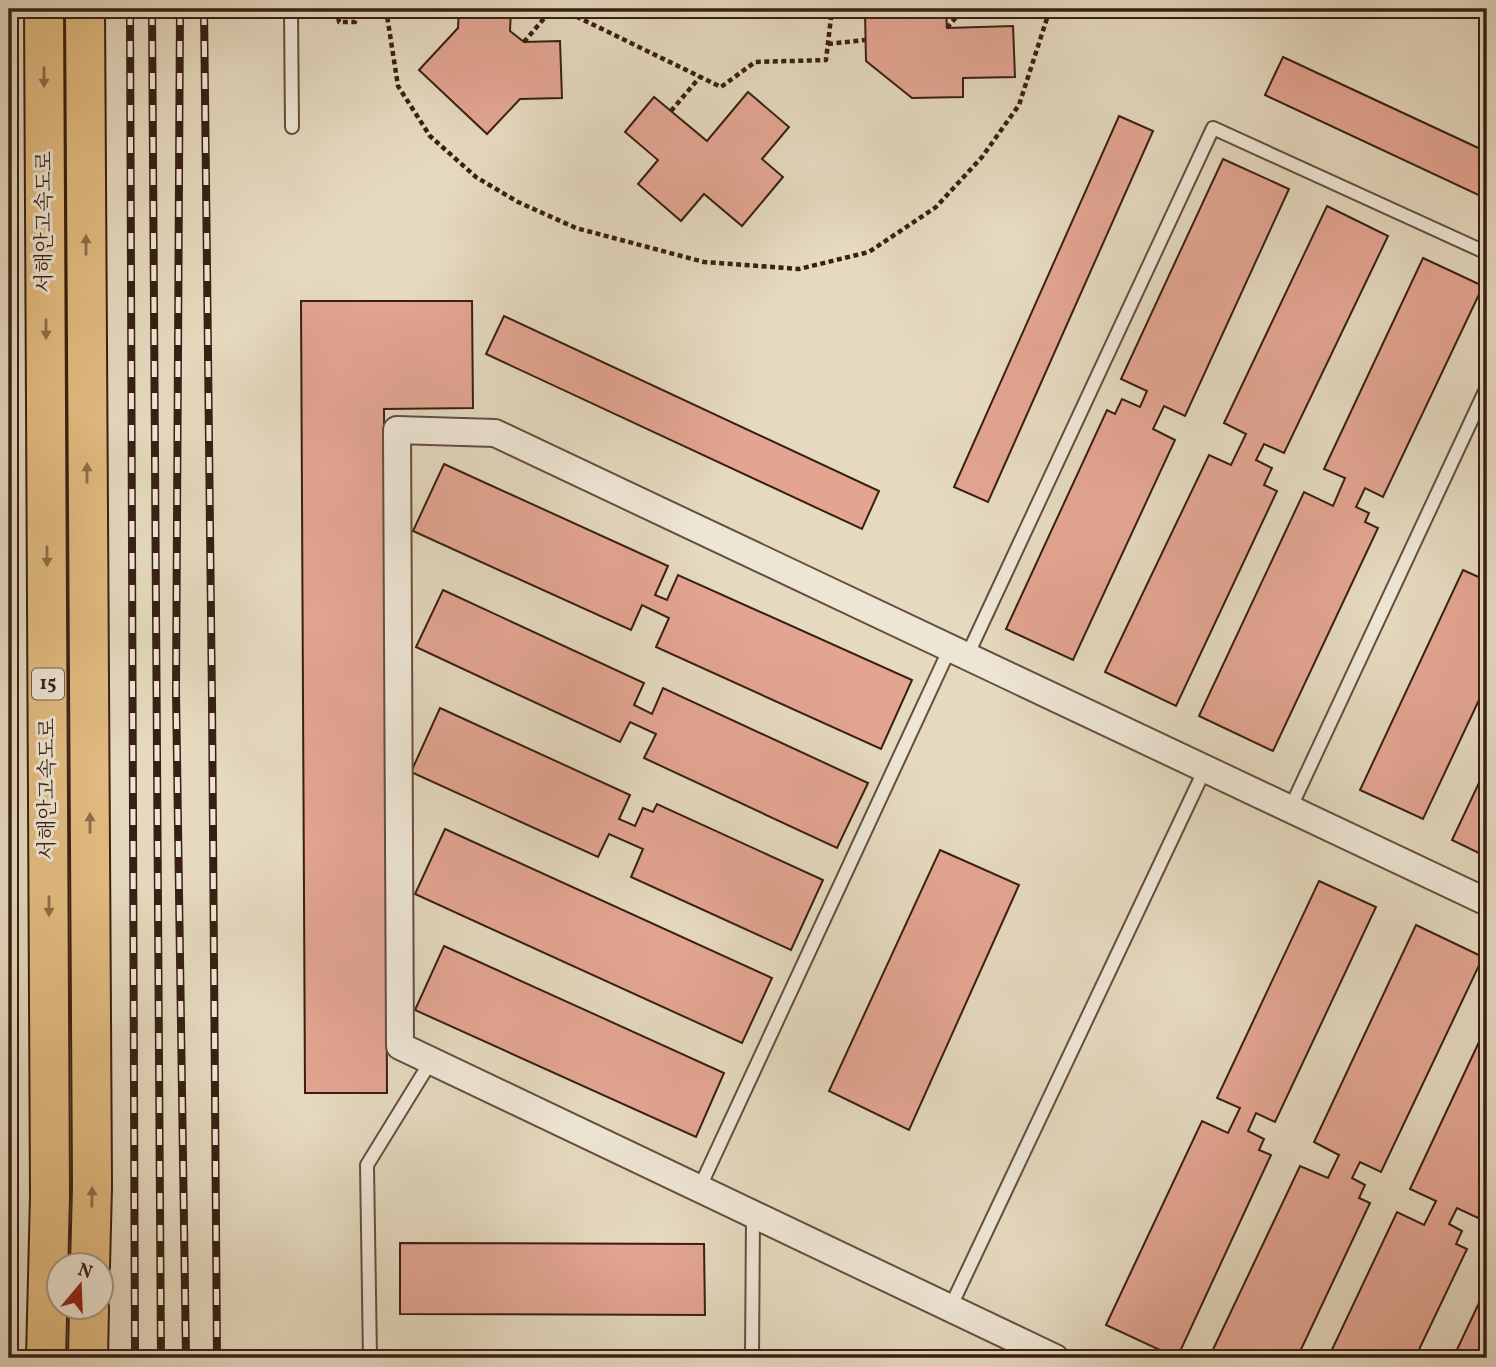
<svg xmlns="http://www.w3.org/2000/svg" width="1496" height="1367" font-family="Vollkorn,'Noto Serif KR',serif">
	<rect width="100%" height="100%" fill="#e5d9bf"/>
	<filter id="stains"><feTurbulence type="fractalNoise" baseFrequency=".00286" numOctaves="4"/><feColorMatrix values="0 0 0 0 .2 0 0 0 0 .09 0 0 0 0 .02 0 0 0 .5 -.17"/></filter>
	<radialGradient id="worn" r=".72"><stop offset=".6" stop-color="#630" stop-opacity="0"/><stop offset="1" stop-color="#630" stop-opacity=".3"/></radialGradient>
	<g fill="#e3a592" stroke="#391f12" stroke-width="2">
		<path d="M459,9H511L510,31L524,42L560,41L562,98L520,99L487,134L419,70L458,28Z"/>
		<path d="M879,9H946L947,28L1013,26L1015,77L963,78V97L912,98L866,61L865,12H879Z"/>
		<path d="M1283,57L1487,152V199L1265,95Z"/>
		<path d="M748,92L789,127L762,159L783,177L742,226L704,194L681,221L638,184L658,160L625,132L654,97L707,141Z"/>
		<path d="M1119,116L1153,131L988,502L954,487Z"/>
		<path d="M1223,159L1289,189L1185,416L1164,406L1153,429L1175,440L1073,660L1006,629L1107,410L1115,414L1122,399L1140,407L1147,391L1121,379Z"/>
		<path d="M1327,206L1388,236L1284,453L1264,444L1256,460L1272,468L1264,485L1277,491L1176,706L1105,672L1209,455L1231,465L1246,434L1224,423Z"/>
		<path d="M1423,258L1483,286L1383,497L1365,488L1356,507L1369,513L1365,522L1378,528L1273,751L1199,716L1304,492L1333,506L1345,478L1324,469Z"/>
		<path d="M301,301H472L473,408L384,409L387,1093H305Z"/>
		<path d="M504,316L879,491L862,529L486,354Z"/>
		<path d="M444,464L668,566L655,595L667,600L678,575L912,680L881,749L656,647L669,618L642,605L631,630L413,531Z"/>
		<path d="M1463,570L1485,580L1487,575V683L1423,819L1360,790Z"/>
		<path d="M443,590L644,683L634,705L652,714L663,688L868,783L837,848L644,758L656,734L630,722L620,742L416,647Z"/>
		<path d="M440,708L630,795L619,819L635,826L643,808L653,812L657,804L823,880L791,950L631,877L643,849L609,834L598,857L411,772Z"/>
		<path d="M1487,766V857L1452,840Z"/>
		<path d="M445,829L772,978L742,1043L415,894Z"/>
		<path d="M940,850L1019,885L909,1130L829,1091Z"/>
		<path d="M1319,881L1376,907L1275,1122L1256,1113L1248,1131L1264,1139L1259,1150L1271,1155L1177,1358L1106,1325L1202,1121L1228,1133L1240,1108L1217,1098Z"/>
		<path d="M1416,925L1483,957L1381,1172L1360,1162L1352,1178L1365,1185L1359,1198L1370,1203L1297,1358H1209L1300,1166L1328,1178L1339,1155L1314,1142Z"/>
		<path d="M444,946L724,1073L696,1137L415,1010Z"/>
		<path d="M1487,1025V1198L1478,1218L1457,1208L1449,1224L1462,1231L1456,1244L1467,1249L1415,1358H1328L1397,1212L1424,1225L1436,1201L1410,1189Z"/>
		<path d="M400,1243L704,1244L705,1315L400,1314Z"/>
		<path d="M1487,1286V1358H1453Z"/>
		<path d="M703,1353V1358H397V1355Z"/>
		<path d="M776,1357L937,1358H776Z"/>
	</g>
	<g fill="none" stroke-linecap="round" stroke-linejoin="round">
		<g stroke="#644e3d" stroke-width="16">
			<g id="service">
				<path d="M291,9L292,127"/>
				<path d="M967,656L1213,128L1487,253"/>
				<path d="M1290,809L1487,387"/>
				<path d="M699,1189L950,648"/>
				<path d="M950,1308L1205,769"/>
				<path d="M370,1358L367,1165L431,1061"/>
				<path d="M752,1358L753,1215"/>
			</g>
		</g>
		<g stroke="#644e3d" stroke-width="30">
			<path id="minor" d="M1055,1358L400,1046L397,430L495,433L1487,902"/>
		</g>
		<g stroke="#391f12" stroke-width="42">
			<g id="motorway">
				<path d="M85,9L92,1187L90,1266"/>
				<path d="M88,1358L89,1308"/>
			</g>
		</g>
		<g stroke="#391f12" stroke-width="4.5" stroke-dasharray="5 3.5" stroke-linecap="butt">
			<path d="M337,9L339,22H355V9"/>
			<path d="M386,9L398,86L430,136L476,177L518,202L576,228L704,262L799,269L869,252L936,207L982,157L1019,105L1050,9"/>
			<path d="M561,9L721,87L755,62L826,60L832,9"/>
			<path d="M947,28L963,9"/>
			<path d="M524,42L552,9"/>
			<path d="M828,44L865,40"/>
			<path d="M671,111L700,77"/>
		</g>
		<use href="#service" stroke="#eee6d5" stroke-width="12"/>
		<use href="#minor" stroke="#eee6d5" stroke-width="26"/>
		<use href="#motorway" stroke="#e2bc80" stroke-width="38"/>
		<g stroke="#391f12" stroke-width="8">
			<g id="rail">
				<path d="M130,9L135,1358"/>
				<path d="M152,9L161,1358"/>
				<path d="M180,9L176,692L186,1358"/>
				<path d="M204,9L212,701L217,1358"/>
			</g>
		</g>
		<use href="#rail" stroke="#eee6d5" stroke-width="5" stroke-dasharray="16" stroke-linecap="butt"/>
		<g stroke="#391f12" stroke-width="42" stroke-linecap="butt">
			<path id="motorway-bridge" d="M44,9L50,1196L46,1358"/>
		</g>
		<use href="#motorway-bridge" stroke="#e2bc80" stroke-width="38"/>
	</g>
	<defs><path id="oneway-solid" d="M-6-.8H1V-3.2L6.5 0L1 3.2V.8H-6Z" transform="scale(1.75)"/></defs>
	<g fill="#8e6e49">
		<use href="#oneway-solid" transform="translate(44 77) rotate(90)"/>
		<use href="#oneway-solid" transform="translate(86 245) rotate(-90)"/>
		<use href="#oneway-solid" transform="translate(46 329) rotate(90)"/>
		<use href="#oneway-solid" transform="translate(87 473) rotate(-90)"/>
		<use href="#oneway-solid" transform="translate(47 556) rotate(90)"/>
		<use href="#oneway-solid" transform="translate(90 823) rotate(-90)"/>
		<use href="#oneway-solid" transform="translate(49 906) rotate(90)"/>
		<use href="#oneway-solid" transform="translate(92 1197) rotate(-89)"/>
	</g>
	<g text-anchor="middle" dominant-baseline="central" stroke-width="6" stroke-linejoin="round" paint-order="stroke">
		<rect fill="#eee6d5" stroke="#6f5b4c" stroke-width="2" x="32" y="668.5" width="32" height="31" rx="5"/>
		<g font-size="19" font-weight="bold" fill="#391f12">
			<text x="48" y="684">15</text>
		</g>
		<g font-size="21" fill="#391f12" stroke="#eee6d5">
			<text transform="translate(45 222) rotate(-90)">서해안고속도로</text>
			<text transform="translate(48 789) rotate(-90)">서해안고속도로</text>
		</g>
	</g>
	<rect width="1496" height="1367" fill="none" stroke="#e5d9bf" stroke-width="35"/>
	<rect x="10" y="10" width="1475" height="1346" fill="none" stroke="#391f12" stroke-width="3.5"/>
	<rect x="18" y="18" width="1461" height="1332" fill="none" stroke="#391f12" stroke-width="2"/>
	<g transform="translate(80 1286) rotate(19)"><circle r="33" fill="#eee6d5" stroke="#a69687" stroke-width="2"/>
	<path d="M0-5L12 26L0 18L-12 26Z" fill="#8f2418"/>
	<text y="-10" font-size="19" font-weight="bold" text-anchor="middle" fill="#391f12">N</text>
	</g>
	<rect width="100%" height="100%" filter="url(#stains)"/>
	<rect width="100%" height="100%" fill="url(#worn)"/>
</svg>
